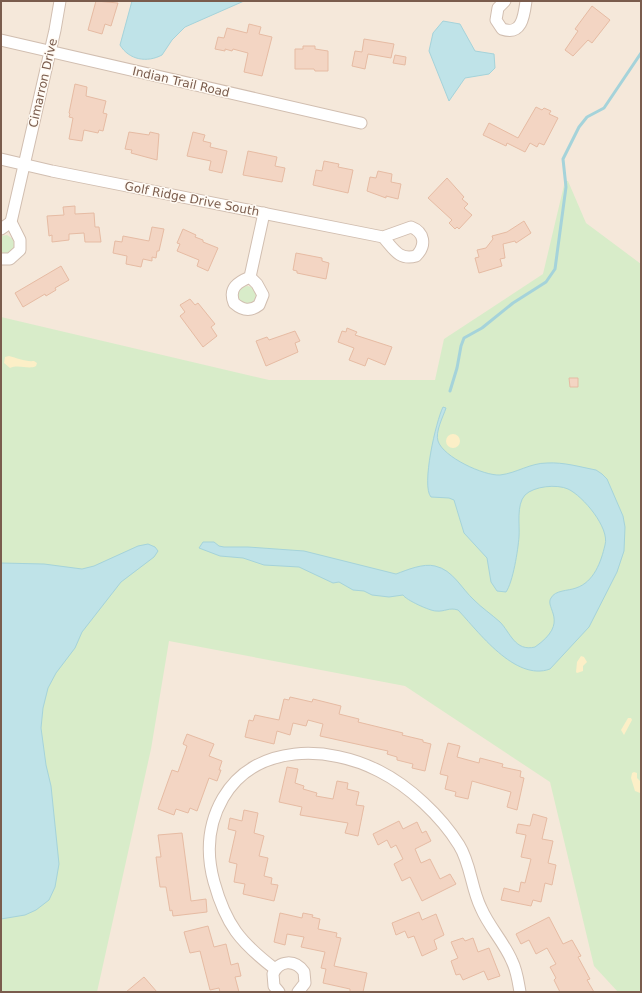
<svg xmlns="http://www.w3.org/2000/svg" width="642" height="993" font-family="'DejaVu Sans',sans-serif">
	<rect width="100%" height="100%" fill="#fdf6ec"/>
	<rect fill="#f5e8da" x="1" y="1" width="640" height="991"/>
	<g fill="#d8ecc9">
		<path d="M565,181H568L586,223L641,264V992H618L594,966L550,782L405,686L169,641L151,749L97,992H1V317L269,380H435L444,339L543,274Z"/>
		<path d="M7,235L13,239L15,246L11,251L5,254L1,252V236Z"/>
		<circle cx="247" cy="295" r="9"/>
	</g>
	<g fill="#fcefc7">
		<path d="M9,356C17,358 26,362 34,361L37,363L36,366C29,370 19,364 10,368L4,363L5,357Z"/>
		<circle cx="453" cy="441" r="7"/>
		<path d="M581,656L584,657L587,662L583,666V671L577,673L576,672L577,662Z"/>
		<path d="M628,718H631L632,720L624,735L621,730Z"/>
		<path d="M634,772L637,773V778L641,782L640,793L635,791L631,778L632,773Z"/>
	</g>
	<g fill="#bfe3e8" stroke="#a5d3da">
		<path d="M132,1H244L185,27L172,40L162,55C147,63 129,60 120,45Z"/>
		<path d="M443,21L460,24L475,51L494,54L495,68L489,74L465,78L449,101L429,51L433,33Z"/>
		<path d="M443,407L446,408C443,417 435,432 438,441C443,457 484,476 500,475C517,473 530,463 547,463C564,462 580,467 596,470L602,474L607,479L623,516L625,527L624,551L617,572L589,627L550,669C515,682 478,631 458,610C449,607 445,612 436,611C430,611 406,600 403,595L389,597L372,595L364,591L353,590L339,582L333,583L299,567L264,565L243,558L220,556L199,548L203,542H214L219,546L224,547H248L304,551L396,574C407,570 423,563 435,566C453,570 461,588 474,600C482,608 491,614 500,622C510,632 515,652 535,647C571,622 544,608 551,598C555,590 568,591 576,588C594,582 601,562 605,545C610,528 583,496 568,489C557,484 534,486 525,495C516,505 520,525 519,537C518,550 513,582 506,592L497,591L491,582L487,558L464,533L454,500L449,498L431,497C421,486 436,421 443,407Z"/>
		<path d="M148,544L155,547L158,551L154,557L121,582L82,632L75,648L56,673L48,688L43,708L41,728L46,765L51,786L59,864L55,887L49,900L36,910L25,915L1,919V563L44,564L82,569L94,566L138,546Z"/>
	</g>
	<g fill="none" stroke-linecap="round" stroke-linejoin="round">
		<path stroke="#a5d3da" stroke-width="3" d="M450,391L457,368L461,346L464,338L482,328L513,303L546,282L555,269L566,187L563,159L579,127L587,117L604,108L641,53"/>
	</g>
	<g fill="#f3d5c3" stroke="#e6bba3">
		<path d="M96,1L118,3L111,26L105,24L102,34L88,30Z"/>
		<path d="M592,6L610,20L592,43L588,40L573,56L565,50L578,31L575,29Z"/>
		<path d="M249,24L261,27L259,34L272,37L262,76L244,72L248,53L233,49L232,51L225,49V51L215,49L218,37L224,38L227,28L247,33Z"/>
		<path d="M364,39L394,44L391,58L368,54L365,69L352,66L355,51L362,52Z"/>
		<path d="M303,46H315V49L328,51V71H315L314,69H295V49H303Z"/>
		<path d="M395,55L406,57L405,65L393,63Z"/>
		<path d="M75,84L87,87L86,96L106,101L103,113L107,114L103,131L99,130L98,133L84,130L82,141L69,139L73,118L69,117L70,114L69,113Z"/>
		<path d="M536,107L542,110L544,108L551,111L549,114L558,118L544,145L539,143L537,147L530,143L525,152L507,143L506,146L483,135L489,123L518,138Z"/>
		<path d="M129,132L149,135L150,132L159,134L157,160L131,153L132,150L125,149Z"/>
		<path d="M193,132L205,135L203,141L211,143L210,147L227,151L222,173L209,170L211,161L187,156Z"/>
		<path d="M248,151L277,157L275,166L285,168L282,182L243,175Z"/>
		<path d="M324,161L339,164L338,167L353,170L348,193L313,185L316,170L322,171Z"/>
		<path d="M378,171L392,174L391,182L401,184L398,199L386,196V198L367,191L370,177L376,178Z"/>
		<path d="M447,178L464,197L462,199L468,204L464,208L472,215L459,229L457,227L455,229L449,223L452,220L428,198Z"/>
		<path d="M75,206V214L94,213L95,227H99L101,242H85L84,233L69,234V240L52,242V235L49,236L47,216L64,215L63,207Z"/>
		<path d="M524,221L531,233L516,243L515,241L503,244L505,258L500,259L502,266L479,273L475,258L479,257L477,250L486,248L493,239L492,236L507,232Z"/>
		<path d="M152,227L164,229L159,251H157L156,258L152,257V261L143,259L141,267L126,264L127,256L113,253L115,241L122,242L123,236L149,241Z"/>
		<path d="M183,229L196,235L195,237L203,240V242L218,248L208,271L197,266L199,260L177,251L180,244L177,243Z"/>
		<path d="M296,253L322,258V261L329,263L326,279L297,273V271L293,270Z"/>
		<path d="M61,266L69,280L55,288L56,290L46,296L45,294L23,307L15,293Z"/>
		<path d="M190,299L195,305L198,303L215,324L211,327L217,336L203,347L180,316L185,312L180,305Z"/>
		<path d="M347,328L357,332L355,335L392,347L385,365L368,358L365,366L349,360L354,348L338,342L342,331L346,332Z"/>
		<path d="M295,331L300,341L295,343L298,352L266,366L256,341L267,337L269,340Z"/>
		<path d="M569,378H578V387H570Z"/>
		<path d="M290,697L312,702L313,699L341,706L339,714L359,719L358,722L403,733L402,735L423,740V742L431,744L425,771L412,768L413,764L397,760V757L387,754L388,751L320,736L323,724L308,720L306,726L293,723L290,735L277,731L274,744L245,737L249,720L253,721L255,715L279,720L284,699L289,700Z"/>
		<path d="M187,734L214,744L209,756L222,761L219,770H221L217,781L209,778L197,811L190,808L188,813L176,809L174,815L158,809L172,770L178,772L187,746L183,744Z"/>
		<path d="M448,743L460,746L457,757L479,763L480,758L503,764L502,767L521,771L520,777L524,778L517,810L507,807L511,792L472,781L468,799L455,796L456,792L445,789L448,776L440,774Z"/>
		<path d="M287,767L298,769L295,783L304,786L303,789L317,793L316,796L333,799L337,781L348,783L347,789L359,792L356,805L364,806L358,836L345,833L348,823L300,815L302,807L279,802Z"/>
		<path d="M244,810L258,813L254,833L264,836L259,856L268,858L264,876L272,878L271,884L278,885L274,901L243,894L245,884L234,882L237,864L229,862L236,831L228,829L230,818L242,821Z"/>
		<path d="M533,814L547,818L542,839L553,841L548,863L556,865L552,885L545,883L541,902L533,900L531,906L501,900L504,888L519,892L521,882L525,883L531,859L521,857L526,835L516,833L518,824L530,826Z"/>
		<path d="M399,821L403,829L417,822L422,833L426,831L431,841L415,849L421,863L430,859L440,879L450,874L456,884L422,901L410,877L402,881L394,864L403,859L396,845L391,848L387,840L378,845L373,834Z"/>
		<path d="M182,833L191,901L206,899L207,912L173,916L172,910L170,911L166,887H160L156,857H161L158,835Z"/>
		<path d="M419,912L422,920L436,914L444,935L434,940L437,949L422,956L414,936L408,938L405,931L396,935L392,923Z"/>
		<path d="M280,913L302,918L303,913L313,915L312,917L320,919L318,929L337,933L336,937L341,938L334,966L367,973L363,992H350V989L323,983L326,969L321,968L325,952L301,947L304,937L287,934L285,945L274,942Z"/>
		<path d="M549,917L563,944L572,940L581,956L578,957L590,979L587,980L594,992H560L554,980L556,978L550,967L556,964L547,948L536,954L529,940L521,944L516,934Z"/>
		<path d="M208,926L214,947L226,944L231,965L238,963L241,976L235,977L239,992H220L219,988L210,990L200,951L190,953L184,932Z"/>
		<path d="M463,938L465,941L473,938L478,952L489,948L500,976L488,980L484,971L463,980L460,974L456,975L451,961L458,958L451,942Z"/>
		<path d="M144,977L157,992H126Z"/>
	</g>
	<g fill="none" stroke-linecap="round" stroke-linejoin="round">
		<g stroke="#d1beb0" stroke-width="13">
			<g id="minor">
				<path d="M505,1L498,8L496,20L502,29C522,36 524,16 526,1"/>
				<path d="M1,40L361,123"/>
				<path d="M1,159L52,171L383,237C393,248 399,261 416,256C427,245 424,232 411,227L383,237"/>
				<path d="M1,229L11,222"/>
				<path d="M1,259H10L20,250V240L11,222L55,30L60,1"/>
				<path d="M250,277L257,284L263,295L259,305C250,312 242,310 234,303C228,288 238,282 250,277L264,213"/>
				<path d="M275,969C240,942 226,925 214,882C206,853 208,824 223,798C255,743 329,745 379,771C409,786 441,816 459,845C471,864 471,888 481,908C489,927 504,942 512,961C517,971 518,981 520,992"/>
				<path d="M279,992L274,986L273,974C279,960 295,959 304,972L305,983L298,992"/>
			</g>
		</g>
		<use href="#minor" stroke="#fff" stroke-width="11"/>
	</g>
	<g text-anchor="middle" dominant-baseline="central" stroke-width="3" stroke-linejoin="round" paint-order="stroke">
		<g font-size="12" fill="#7a5c4d" stroke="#fffaf3">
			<text transform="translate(181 82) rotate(13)">Indian Trail Road</text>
			<text transform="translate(43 83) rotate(-77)">Cimarron Drive</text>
			<text transform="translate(192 199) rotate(11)">Golf Ridge Drive South</text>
		</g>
	</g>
	<rect width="642" height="993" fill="none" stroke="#7a5c4d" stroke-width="4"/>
</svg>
